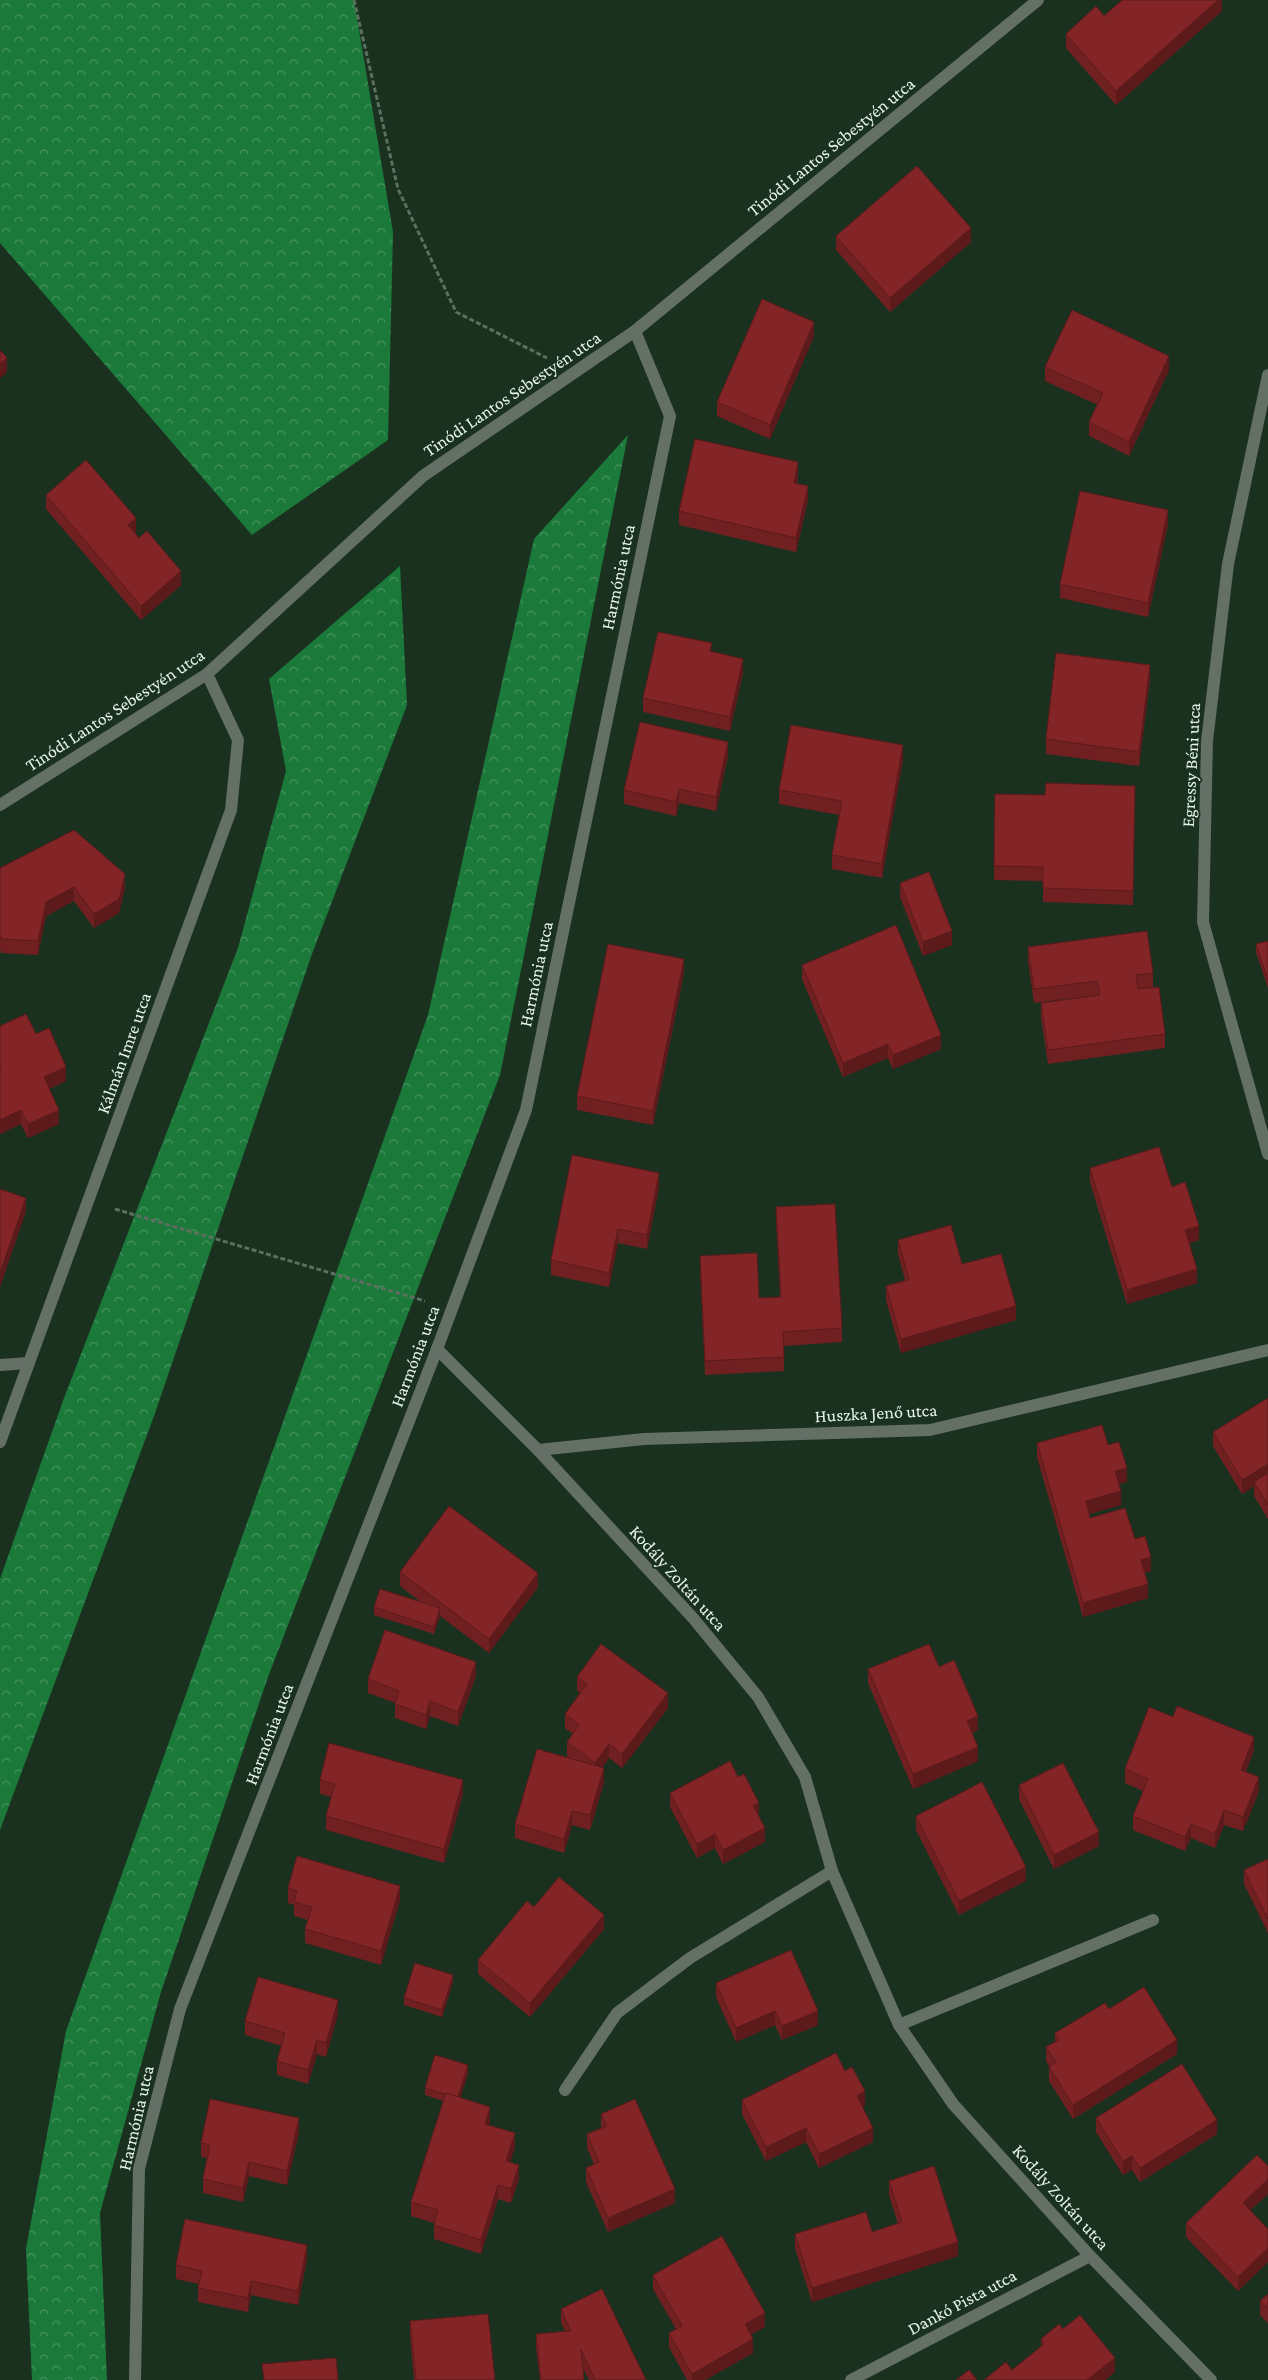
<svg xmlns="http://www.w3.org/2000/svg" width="1268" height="2380" font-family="'Crimson Pro',serif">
	<defs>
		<pattern id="forest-crowns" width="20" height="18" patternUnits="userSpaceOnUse" patternTransform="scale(1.25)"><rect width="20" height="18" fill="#1b793a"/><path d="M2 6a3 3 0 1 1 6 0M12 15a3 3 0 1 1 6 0" fill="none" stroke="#479360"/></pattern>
	</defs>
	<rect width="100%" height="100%" fill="#1a311f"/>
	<g fill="url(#forest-crowns)">
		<path d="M0,0H354L393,232L388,440L252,535L0,243Z"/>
		<path d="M628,435L500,1075L268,1677L161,1992L100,2213L107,2380H32L26,2249L66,2031L428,1015L534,539Z"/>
		<path d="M400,566L407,705L312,954L154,1416L0,1830V1579L64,1398L238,948L286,771L269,679Z"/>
	</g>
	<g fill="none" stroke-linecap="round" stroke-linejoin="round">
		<g stroke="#5b705f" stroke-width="3" stroke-dasharray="5 2.5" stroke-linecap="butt">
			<path d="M354,0L398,189L456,312L547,358"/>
			<path d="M115,1209L425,1301"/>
		</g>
		<g stroke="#646f66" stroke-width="12">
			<path d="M1268,375L1228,564L1207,741L1203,922L1268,1154"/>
			<path d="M0,805L207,674L423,476L635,331L1038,0"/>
			<path d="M437,1349L538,1450L693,1618L758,1697L805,1777L832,1871L899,2025L953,2104L1090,2256L1211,2380"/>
			<path d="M0,1365L29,1363"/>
			<path d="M0,1442L231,810L238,740L207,674"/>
			<path d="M538,1450L644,1439L930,1430L1268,1350"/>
			<path d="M899,2025L1153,1920"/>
			<path d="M565,2090L617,2013L690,1958L832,1871"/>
			<path d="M135,2380L139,2169L180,2009L437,1349L526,1110L670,416L635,331"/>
			<path d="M851,2380L1090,2256"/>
		</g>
	</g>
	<g fill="#712022">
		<path d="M1222,0V11L1116,105L1066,48V34L1104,16Z"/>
		<path d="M836,236L971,242L890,312L836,250Z"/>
		<path d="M814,336L770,439L717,416V402Z"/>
		<path d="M1045,367L1169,370L1129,456L1089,436V422L1098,405L1045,381Z"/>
		<path d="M798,477L797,484L808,500L796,552L679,525V511Z"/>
		<path d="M46,495L136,532L134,533L139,538L181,585L141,620L46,509Z"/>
		<path d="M1168,524L1148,617L1060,598V584Z"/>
		<path d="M712,652L743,673L730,731L643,712V698Z"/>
		<path d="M1150,679L1139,766L1046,754V739Z"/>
		<path d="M728,756L716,811L679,803L676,816L624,804V790Z"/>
		<path d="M903,759L882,878L832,869V855L839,815L779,804V790Z"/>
		<path d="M1135,786L1133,905L1043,902V881L994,880V866L1045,795Z"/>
		<path d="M0,868L125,888L119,913L94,928L74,901L46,916L38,955L1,953L0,949Z"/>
		<path d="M900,883L952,945L923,956L900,897Z"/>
		<path d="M1268,941V988L1256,952V944Z"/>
		<path d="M1028,947L1153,973V987L1138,989L1165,1034V1048L1048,1064L1041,1017V1003L1097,995L1034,1003L1028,961Z"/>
		<path d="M802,965L941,1049L893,1069L888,1058L843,1077L802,979Z"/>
		<path d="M684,973L653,1125L577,1110V1096Z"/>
		<path d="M0,1026L36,1034L66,1081L49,1089L59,1124L28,1138L21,1124L0,1134Z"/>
		<path d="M1090,1168L1172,1187L1199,1240L1189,1243L1197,1283L1127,1304L1090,1182Z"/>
		<path d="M659,1187L647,1249L618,1243L609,1287L551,1275V1260Z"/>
		<path d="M776,1207L842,1328V1342L784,1346V1371L705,1375L700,1270V1256L759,1298L780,1297L776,1221Z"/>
		<path d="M898,1240L1016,1320L901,1353L886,1300V1286L905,1280L898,1254Z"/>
		<path d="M1268,1398V1519L1254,1496V1486L1242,1494L1213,1446V1432Z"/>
		<path d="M1037,1443L1108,1445L1127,1482L1119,1484L1121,1505L1089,1514L1090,1518L1135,1539L1151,1571L1144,1573L1148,1598L1083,1617L1037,1457Z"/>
		<path d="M400,1572L538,1587L489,1653L440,1616L434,1634L374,1615V1607L422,1603L400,1586Z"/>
		<path d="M939,1667L978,1730L972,1733L978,1761L913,1789L868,1683V1669Z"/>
		<path d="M476,1676L458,1726L430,1716L426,1729L395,1718V1703L368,1693V1679Z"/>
		<path d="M577,1677L668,1708L622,1768L609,1758L602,1768L604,1782L590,1830L572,1825L564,1853L515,1838V1824L570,1758L567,1756V1742L573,1734L565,1728V1714L580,1693L577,1691Z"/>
		<path d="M1254,1751L1245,1771L1259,1791L1243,1831L1224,1825L1215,1848L1191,1838L1185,1851L1133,1830V1816L1143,1791L1125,1783V1769Z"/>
		<path d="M320,1780L463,1794L444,1863L326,1830V1816L332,1797L320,1794Z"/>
		<path d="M1019,1785L1099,1846L1054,1869L1019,1799Z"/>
		<path d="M670,1793L759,1817L765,1842L723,1864L715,1848L697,1858L670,1807Z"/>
		<path d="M916,1816L1026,1881L959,1915L916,1830Z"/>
		<path d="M1268,1859V1933L1244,1884V1870Z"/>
		<path d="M288,1888L400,1900L381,1965L305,1943V1929L308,1920L294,1916V1905L288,1903Z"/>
		<path d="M534,1907L604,1929L530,2017L478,1974V1960Z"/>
		<path d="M453,1982L442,2017L404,2005V1998Z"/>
		<path d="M716,1983L818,2025L782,2040L775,2025L736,2042L716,1997Z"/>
		<path d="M1109,2009L1177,2054L1073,2119L1049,2081V2066L1046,2061V2047L1055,2042V2033Z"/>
		<path d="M338,2014L326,2057L317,2054L308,2084L277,2075V2061L282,2046L245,2035V2021Z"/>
		<path d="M845,2071L865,2105L862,2107L873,2142L819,2168L806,2142L766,2161L742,2114V2100Z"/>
		<path d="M468,2073L460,2097L490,2121L489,2125L515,2147L510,2162L519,2179L511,2203L498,2199L481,2254L434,2239V2223L411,2216V2202L443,2101L425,2095V2088Z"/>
		<path d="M601,2114L675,2203L608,2232L586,2182V2168L594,2164L587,2148V2134L601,2128Z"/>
		<path d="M1096,2118L1217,2134L1140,2182L1132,2170L1123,2175L1096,2132Z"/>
		<path d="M299,2132L287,2185L249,2176L243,2202L203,2193V2179L207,2158L201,2157V2143Z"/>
		<path d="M1268,2166V2194L1250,2210L1268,2229V2262L1238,2291L1186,2237V2223Z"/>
		<path d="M889,2181L958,2256L812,2302L795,2248V2234L872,2232L898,2224L889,2195Z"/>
		<path d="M307,2259L298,2305L251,2295L248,2312L198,2302V2288L199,2284L176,2279V2265Z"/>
		<path d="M653,2275L765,2327L751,2335L753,2353L705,2380H687L669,2347V2333L676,2329L653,2289Z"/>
		<path d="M1268,2294V2323L1260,2315V2301Z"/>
		<path d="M561,2309L646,2380H589L583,2368L584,2380H540L536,2348V2334L565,2331L561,2323Z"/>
		<path d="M410,2321L495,2380H414L410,2335Z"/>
		<path d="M1063,2329L1115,2372L1105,2380H984L1012,2370L1041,2347V2339Z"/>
	</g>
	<g fill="#5c1a1b">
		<path d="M1218,0H1222V11L1116,105V91Z"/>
		<path d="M971,228V242L890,312V298Z"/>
		<path d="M814,322V336L770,439V425Z"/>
		<path d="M1169,356V370L1129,456V442Z"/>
		<path d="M7,358V372L0,378V364Z"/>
		<path d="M798,462V477L794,497V483Z"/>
		<path d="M808,486V500L796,552V538Z"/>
		<path d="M1168,510V524L1148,617V603Z"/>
		<path d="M136,518V532L128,539V525Z"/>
		<path d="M181,571V585L141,620V606Z"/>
		<path d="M743,659V673L730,731V717Z"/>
		<path d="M1150,665V679L1139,766V752Z"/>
		<path d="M728,742V756L716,811V797Z"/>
		<path d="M903,745V759L882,878V864Z"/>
		<path d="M679,789V803L676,816V802Z"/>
		<path d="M125,874V888L119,913L94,928V914Z"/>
		<path d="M74,887V901L46,916L38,955V941L46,902Z"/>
		<path d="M952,931V945L923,956V942Z"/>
		<path d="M684,959V973L653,1125V1111Z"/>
		<path d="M941,1035V1049L893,1069V1055Z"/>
		<path d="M888,1044V1058L843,1077V1063Z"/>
		<path d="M66,1067V1081L44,1091V1077Z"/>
		<path d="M21,1110V1124L0,1134V1120Z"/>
		<path d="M59,1110V1124L28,1138V1124Z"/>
		<path d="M659,1173V1187L647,1249V1235Z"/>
		<path d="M26,1198V1212L0,1287V1273Z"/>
		<path d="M1199,1226V1240L1185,1244V1230Z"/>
		<path d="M618,1229V1243L609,1287V1273Z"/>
		<path d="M1197,1269V1283L1127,1304V1290Z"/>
		<path d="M1016,1306V1320L901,1353V1339Z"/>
		<path d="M1268,1464V1478L1254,1482V1486L1242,1494V1480Z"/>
		<path d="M1127,1468V1482L1115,1485V1471Z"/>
		<path d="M1121,1491V1505L1086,1515V1501Z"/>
		<path d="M1151,1557V1571L1141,1574V1560Z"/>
		<path d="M538,1573V1587L489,1653V1639Z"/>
		<path d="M1148,1584V1598L1083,1617V1603Z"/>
		<path d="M440,1608V1616L434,1634V1627Z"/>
		<path d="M476,1662V1676L458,1726V1712Z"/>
		<path d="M668,1693V1708L622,1768V1754Z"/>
		<path d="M430,1701V1716L426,1729V1715Z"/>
		<path d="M978,1716V1730L967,1735V1721Z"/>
		<path d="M1254,1737V1751L1241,1784V1770Z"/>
		<path d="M609,1744V1758L595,1777V1763Z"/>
		<path d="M978,1747V1761L913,1789V1774Z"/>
		<path d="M604,1768V1782L590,1830V1815Z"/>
		<path d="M1259,1777V1791L1243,1831V1817Z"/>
		<path d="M463,1780V1794L444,1863V1849Z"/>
		<path d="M759,1803V1817L753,1805Z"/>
		<path d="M1224,1810V1825L1215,1848V1834Z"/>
		<path d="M572,1811V1825L564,1853V1839Z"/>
		<path d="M1191,1824V1838L1185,1851V1837Z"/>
		<path d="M765,1828V1842L723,1864V1850Z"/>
		<path d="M1099,1832V1846L1054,1869V1855Z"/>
		<path d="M715,1834V1848L697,1858V1844Z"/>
		<path d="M1026,1867V1881L959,1915V1901Z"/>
		<path d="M400,1886V1900L381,1965V1951Z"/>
		<path d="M604,1915V1929L530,2017V2003Z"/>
		<path d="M453,1975V1982L442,2017V2010Z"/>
		<path d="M338,2000V2014L326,2057V2043Z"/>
		<path d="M775,2011V2025L736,2042V2028Z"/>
		<path d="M818,2011V2025L782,2040V2026Z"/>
		<path d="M317,2040V2054L308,2084V2070Z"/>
		<path d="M1177,2040V2054L1073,2119V2105Z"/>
		<path d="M468,2065V2073L458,2106V2098Z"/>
		<path d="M865,2091V2105L857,2110V2096Z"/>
		<path d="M490,2107V2121L485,2138V2124Z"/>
		<path d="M299,2118V2132L287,2185V2171Z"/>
		<path d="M1217,2120V2134L1140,2182V2168Z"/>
		<path d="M806,2128V2142L766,2161V2147Z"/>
		<path d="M873,2128V2142L819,2168V2154Z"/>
		<path d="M515,2133V2147L506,2175V2161Z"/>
		<path d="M1132,2156V2170L1123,2175V2161Z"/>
		<path d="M249,2162V2176L243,2202V2188Z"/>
		<path d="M519,2165V2179L511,2203V2189Z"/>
		<path d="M1268,2179V2194L1243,2217V2203Z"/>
		<path d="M498,2185V2199L481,2254V2240Z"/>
		<path d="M675,2189V2203L608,2232V2218Z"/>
		<path d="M958,2242V2256L812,2302V2288Z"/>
		<path d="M307,2245V2259L298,2305V2291Z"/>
		<path d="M1268,2248V2262L1238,2291V2277Z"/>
		<path d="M251,2281V2295L248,2312V2298Z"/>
		<path d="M765,2313V2327L745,2338V2324Z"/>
		<path d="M753,2339V2353L705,2380H692V2374Z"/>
		<path d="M1115,2358V2372L1105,2380H1087Z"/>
	</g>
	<g fill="#832527" stroke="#5c1a1b">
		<path d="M1122,0H1218L1116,91L1066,34L1096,6L1104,16Z"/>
		<path d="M917,166L971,228L890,298L836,236Z"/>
		<path d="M762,299L814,322L770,425L717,402Z"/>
		<path d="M1072,310L1169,356L1129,442L1089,422L1103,393L1045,367Z"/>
		<path d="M0,350L7,358L0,364Z"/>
		<path d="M695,439L798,462L794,483L808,486L796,538L679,511Z"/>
		<path d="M86,460L136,518L128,525L139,538L147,531L181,571L141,606L46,495Z"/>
		<path d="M1080,491L1168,510L1148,603L1060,584Z"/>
		<path d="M658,632L712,643L710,651L743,659L730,717L643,698Z"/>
		<path d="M1056,653L1150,665L1139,752L1046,739Z"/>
		<path d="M640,722L728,742L716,797L679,789L676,802L624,790Z"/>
		<path d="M791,725L903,745L882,864L832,855L842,801L779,790Z"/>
		<path d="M1046,783L1135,786L1133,891L1043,888V867L994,866L995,794L1045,795Z"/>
		<path d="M74,830L125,874L119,899L94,914L74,887L46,902L38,941L1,939L0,935V868Z"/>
		<path d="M929,872L952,931L923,942L900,883Z"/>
		<path d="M896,925L941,1035L893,1055L888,1044L843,1063L802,965Z"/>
		<path d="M1147,931L1153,973L1136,975L1138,989L1159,987L1165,1034L1048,1050L1041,1003L1100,995L1097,981L1034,989L1028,947Z"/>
		<path d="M1268,941V981L1256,944Z"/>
		<path d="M608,944L684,959L653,1111L577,1096Z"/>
		<path d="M26,1014L36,1034L49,1028L66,1067L44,1077L59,1110L28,1124L21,1110L0,1120V1065H1L0,1063V1026Z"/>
		<path d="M1159,1147L1172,1187L1185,1182L1199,1226L1185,1230L1197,1269L1127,1290L1090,1168Z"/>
		<path d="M572,1155L659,1173L647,1235L618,1229L609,1273L551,1260Z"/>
		<path d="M0,1189L26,1198L0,1273Z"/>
		<path d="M835,1204L842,1328L783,1332L784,1357L705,1361L700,1256L757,1253L759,1298L781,1297L776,1207Z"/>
		<path d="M951,1225L962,1264L1001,1254L1016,1306L901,1339L886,1286L909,1280L898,1240Z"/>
		<path d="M1268,1398V1464L1242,1480L1213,1432Z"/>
		<path d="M1102,1425L1108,1445L1119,1442L1127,1468L1115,1471L1121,1491L1086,1501L1090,1518L1125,1508L1135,1539L1145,1536L1151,1557L1141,1560L1148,1584L1083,1603L1037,1443Z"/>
		<path d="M1268,1473V1505L1254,1482Z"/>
		<path d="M449,1506L538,1573L489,1639L400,1572Z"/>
		<path d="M380,1589L440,1608L434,1627L374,1607Z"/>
		<path d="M385,1630L476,1662L458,1712L430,1701L426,1715L395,1704L399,1691L368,1679Z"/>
		<path d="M601,1644L668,1693L622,1754L609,1744L595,1763L567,1742L579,1725L565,1714L587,1684L577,1677Z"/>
		<path d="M929,1644L939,1667L954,1660L978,1716L967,1721L978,1747L913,1774L868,1669Z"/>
		<path d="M1177,1706L1254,1737L1241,1770L1259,1777L1243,1817L1224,1810L1215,1834L1191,1824L1185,1837L1133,1816L1148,1779L1125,1769L1149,1707L1173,1717Z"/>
		<path d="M329,1743L463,1780L444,1849L326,1816L335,1784L320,1780Z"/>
		<path d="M537,1749L604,1768L590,1815L572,1811L564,1839L515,1824Z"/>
		<path d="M730,1761L738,1777L744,1774L759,1803L753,1805L765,1828L723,1850L715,1834L697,1844L670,1793Z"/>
		<path d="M1063,1763L1099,1832L1054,1855L1019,1785Z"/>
		<path d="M982,1782L1026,1867L959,1901L916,1816Z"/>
		<path d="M297,1856L400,1886L381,1951L305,1929L312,1907L294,1902L297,1891L288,1888Z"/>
		<path d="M1268,1859V1919L1244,1870Z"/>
		<path d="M559,1877L604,1915L530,2003L478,1960L527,1901L534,1907Z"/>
		<path d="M791,1950L818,2011L782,2026L775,2011L736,2028L716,1983Z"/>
		<path d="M415,1963L453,1975L442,2010L404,1998Z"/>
		<path d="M258,1977L338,2000L326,2043L317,2040L308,2070L277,2061L285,2033L245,2021Z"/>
		<path d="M1144,1987L1177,2040L1073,2105L1049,2067L1056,2062L1046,2047L1059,2040L1055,2033L1105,2003L1109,2009Z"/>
		<path d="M836,2053L845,2071L852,2067L865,2091L857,2096L873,2128L819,2154L806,2128L766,2147L742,2100Z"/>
		<path d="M435,2055L468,2065L458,2097L446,2093L445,2094L425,2088Z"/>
		<path d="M1182,2064L1217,2120L1140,2168L1132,2156L1123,2161L1096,2118Z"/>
		<path d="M446,2093L490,2107L485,2124L515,2133L506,2161L519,2165L511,2189L498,2185L481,2240L434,2225L438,2210L411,2202Z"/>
		<path d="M210,2099L299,2118L287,2171L249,2162L243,2188L203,2179L210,2145L201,2143Z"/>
		<path d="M635,2099L675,2189L608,2218L586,2168L599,2162L587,2134L607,2126L601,2114Z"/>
		<path d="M1257,2155L1268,2166V2179L1243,2203L1268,2229V2248L1238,2277L1186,2223Z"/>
		<path d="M934,2166L958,2242L812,2288L795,2234L866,2212L872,2232L902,2222L889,2181Z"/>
		<path d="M185,2219L307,2245L298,2291L251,2281L248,2298L198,2288L202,2271L176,2265Z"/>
		<path d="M722,2236L765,2313L745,2324L753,2339L692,2374L669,2333L682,2326L653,2275Z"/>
		<path d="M602,2289L646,2380H595L581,2350L584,2380H541L536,2334L571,2331L561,2309Z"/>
		<path d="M1268,2294V2309L1260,2301Z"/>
		<path d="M488,2314L495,2380H416L410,2321Z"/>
		<path d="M1080,2315L1115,2358L1087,2380H984L1006,2362L1012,2370L1044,2344L1041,2339L1059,2324L1063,2329Z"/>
		<path d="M336,2358L338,2380H264L262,2364Z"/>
		<path d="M969,2370L977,2380H956Z"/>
	</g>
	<g text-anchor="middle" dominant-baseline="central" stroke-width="4" stroke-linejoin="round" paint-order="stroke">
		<g font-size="18" fill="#e6f5e8" stroke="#1a311f">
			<text transform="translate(831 147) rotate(-39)">Tinódi Lantos Sebestyén utca</text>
			<text transform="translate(512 394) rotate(-34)">Tinódi Lantos Sebestyén utca</text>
			<text transform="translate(618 577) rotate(-78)">Harmónia utca</text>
			<text transform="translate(115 710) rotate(-33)">Tinódi Lantos Sebestyén utca</text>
			<text transform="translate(1191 765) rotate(-87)">Egressy Béni utca</text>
			<text transform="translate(536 974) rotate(-78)">Harmónia utca</text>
			<text transform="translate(124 1053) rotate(-70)">Kálmán Imre utca</text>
			<text transform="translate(415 1356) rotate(-69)">Harmónia utca</text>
			<text transform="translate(876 1413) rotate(-3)">Huszka Jenő utca</text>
			<text transform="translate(678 1578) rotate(48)">Kodály Zoltán utca</text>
			<text transform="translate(269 1734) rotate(-69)">Harmónia utca</text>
			<text transform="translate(136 2118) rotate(-77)">Harmónia utca</text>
			<text transform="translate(1061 2197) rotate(48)">Kodály Zoltán utca</text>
			<text transform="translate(962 2302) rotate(-28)">Dankó Pista utca</text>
		</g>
	</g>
</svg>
